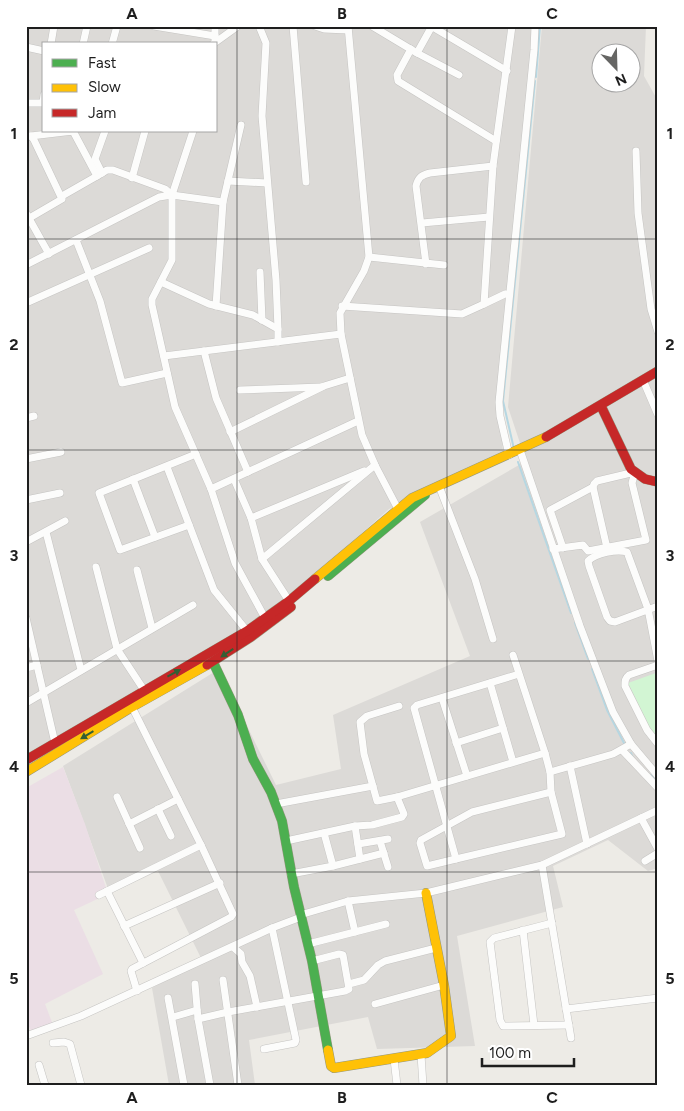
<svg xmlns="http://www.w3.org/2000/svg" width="684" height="1111" font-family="Figtree,sans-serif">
	<rect width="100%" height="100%" fill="#edebe6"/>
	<g fill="#dcdad7" fill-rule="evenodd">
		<path d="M26,26H533L499,386L503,453L389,509L265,619L26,756ZM44,44H216V131H44Z"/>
		<path d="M542,26H646L644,76L658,101V868L648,871L608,840L553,866L563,907L457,936L475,1046L377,1049L368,1017L249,1040L255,1085H169L152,988L202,960L158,871L110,894L63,766L219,669L276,785L341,769L333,715L470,656L420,522L526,461L508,407ZM602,52H632V82H602Z"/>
	</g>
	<path fill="#ebdee5" d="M63,767L85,824L108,894L74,910L103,974L45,1004L53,1025L32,1033L26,1020V788Z"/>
	<path fill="#d2f5d3" d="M656,673L658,679V740L653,735L628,683Z"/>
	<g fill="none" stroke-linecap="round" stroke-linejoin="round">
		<g stroke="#b6d7e2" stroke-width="2">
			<path d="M536,77L540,26"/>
			<path d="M514,449L503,401L535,81"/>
			<path d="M518,462L571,613"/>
			<path d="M575,623L588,659"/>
			<path d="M592,669L607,710L625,745"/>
			<path d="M631,753L633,758"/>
			<path d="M651,775L658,782"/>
		</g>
		<g stroke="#c5c4c2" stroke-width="8">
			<g id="street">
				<path d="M154,26L215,36"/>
				<path d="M215,26V41"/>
				<path d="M259,26L266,43L262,116L276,280L278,329"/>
				<path d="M293,26L306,182"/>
				<path d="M315,26L324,29L348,30"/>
				<path d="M348,26L369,257L364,271L340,313L341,334L362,435L375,465L398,509"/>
				<path d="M372,26L417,53L459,75"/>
				<path d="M431,26L507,71"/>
				<path d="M51,44L54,26"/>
				<path d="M83,44L87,26"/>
				<path d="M112,44L117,26"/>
				<path d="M213,44L238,26"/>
				<path d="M26,47L44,51"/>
				<path d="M411,49L397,75L398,81L496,141"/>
				<path d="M417,53L432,26"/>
				<path d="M26,103H43L44,95"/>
				<path d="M193,131L172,195V260L152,299V305L175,407L211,489L235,563L265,618"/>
				<path d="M31,136L73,131L97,176L107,170H113L165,189L172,195"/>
				<path d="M636,151L638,213L651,309L658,332"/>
				<path d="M102,173L95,159L105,131"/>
				<path d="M132,178L145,131"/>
				<path d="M228,181L267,183"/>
				<path d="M62,196L97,176"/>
				<path d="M26,213L49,254"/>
				<path d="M26,220L62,199L34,140L31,136H28"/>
				<path d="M422,223L489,217"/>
				<path d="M76,240L100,301L122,383L167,373"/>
				<path d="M369,257L444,265"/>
				<path d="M426,264L416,186C418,178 421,175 430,173L493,166"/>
				<path d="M26,265L159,197L172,195L223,202"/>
				<path d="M260,272L262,320"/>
				<path d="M161,282L209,304L253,315L278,329V342"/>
				<path d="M26,303L149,248"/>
				<path d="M484,304L505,294"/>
				<path d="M216,306L223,202L241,125"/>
				<path d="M342,306L462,314L484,304L493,166L512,26"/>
				<path d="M204,351L216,398L248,472"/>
				<path d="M164,356L341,334"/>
				<path d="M643,380L658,415"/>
				<path d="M240,390L321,387"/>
				<path d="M26,418L34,416"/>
				<path d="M230,432L324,386L350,378"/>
				<path d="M520,450L580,626L613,712L631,744L658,776"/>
				<path d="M509,455L500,416L499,402L534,50L535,26"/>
				<path d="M26,459L61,452"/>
				<path d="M167,467L214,590L247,631"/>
				<path d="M133,479L155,537"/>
				<path d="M234,479L251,518L262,559L289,601"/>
				<path d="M439,486L475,579L493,639"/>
				<path d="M211,489L358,421"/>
				<path d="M26,500L60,493"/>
				<path d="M251,518L364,471"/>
				<path d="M189,525L120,550L99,493L196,454"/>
				<path d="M46,532L81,670"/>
				<path d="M26,542L65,521"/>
				<path d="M563,548L550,510L593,487"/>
				<path d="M553,549L583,545L588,551L646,540L632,483L635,472L597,481L594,484L593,487L607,548"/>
				<path d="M262,559L375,465"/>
				<path d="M96,567L117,649L144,690"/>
				<path d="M137,570L152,628"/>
				<path d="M658,606L615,622L610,621L607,617L589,566L588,561C596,553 617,549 627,552L648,609L658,661"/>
				<path d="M26,618L55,743"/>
				<path d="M513,655L545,753L550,772L551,792L562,834L456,859L414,708L417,705L519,674"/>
				<path d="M658,665L629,675C625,678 625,681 625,686L647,730L658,744"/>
				<path d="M26,668L37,665"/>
				<path d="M490,683L513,762"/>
				<path d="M442,698L467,776"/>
				<path d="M26,703L193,605"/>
				<path d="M399,706L367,716L360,722L364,754L377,801L397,797L545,753"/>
				<path d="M456,743L503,728"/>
				<path d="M622,750L658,788"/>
				<path d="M570,766L587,844"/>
				<path d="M550,772L613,754L631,744"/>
				<path d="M117,797L140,848"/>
				<path d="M276,804L373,786"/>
				<path d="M158,809L171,836"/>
				<path d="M641,818L658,849"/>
				<path d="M129,824L178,799"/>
				<path d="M355,826L360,859"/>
				<path d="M324,833L333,866"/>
				<path d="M286,841L355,826L372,825L402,817L404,814L397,797"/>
				<path d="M380,841L388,867"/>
				<path d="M358,844L388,839"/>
				<path d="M456,859L427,866L420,843L421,840L472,812L551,792"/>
				<path d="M645,861L658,853"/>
				<path d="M542,865L571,1038"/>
				<path d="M291,874L333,866L384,853"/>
				<path d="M107,891L143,963"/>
				<path d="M99,895L201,845L132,707"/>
				<path d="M348,901L355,932"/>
				<path d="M300,915L348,901L426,893L542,865L658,810"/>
				<path d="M552,923L494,938L490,942L500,1020L503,1026L569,1025"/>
				<path d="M124,926L220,883"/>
				<path d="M523,930L534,1025"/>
				<path d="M308,944L386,924"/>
				<path d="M233,947L241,954L242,962L250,976L257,1007"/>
				<path d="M223,980L238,1085"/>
				<path d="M195,984L198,1019L210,1085"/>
				<path d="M349,984L364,980L378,965L385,961L436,948"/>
				<path d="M137,991L131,971L132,969L231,917L233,914L201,845"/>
				<path d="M168,998L184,1085"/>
				<path d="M375,1004L444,985"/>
				<path d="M566,1009L658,998"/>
				<path d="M173,1017L197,1010"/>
				<path d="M198,1019L228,1012L345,991L349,989L343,955L339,954L312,961"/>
				<path d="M26,1036L81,1016L272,928L301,917"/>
				<path d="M53,1043L64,1042L70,1044L81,1085"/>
				<path d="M264,1049L295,1043L296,1040L272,928"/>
				<path d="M421,1055L423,1085"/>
				<path d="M394,1059L397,1085"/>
				<path d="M39,1065L45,1085"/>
			</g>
		</g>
		<g stroke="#94977d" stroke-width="10">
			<g id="fast">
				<path d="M328,576L425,495"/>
				<path d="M213,662L238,715L253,759L271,792L282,821L294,887L312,961L328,1050"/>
			</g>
		</g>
		<g stroke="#94977d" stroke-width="10">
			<g id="slow">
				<path d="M315,579L412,498L546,437"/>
				<path d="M26,772L132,707L207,665"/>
				<path d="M328,1050L331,1066L334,1068L427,1053L451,1036L444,985L426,893"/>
			</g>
		</g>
		<g stroke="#94977d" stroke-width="10">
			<g id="jam">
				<path d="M601,406L631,469L645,479L658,482"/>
				<path d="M546,437L658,371"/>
				<path d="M207,665L251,637L291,607"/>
				<path d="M26,760L247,631L289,601L315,579"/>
			</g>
		</g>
		<use href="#street" stroke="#fcfcfb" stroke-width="7"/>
		<use href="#fast" stroke="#4caf50" stroke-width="9"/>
		<use href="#slow" stroke="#ffc107" stroke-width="9"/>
		<use href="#jam" stroke="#c62828" stroke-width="9"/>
	</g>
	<defs><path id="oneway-solid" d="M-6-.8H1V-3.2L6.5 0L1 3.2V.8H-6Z" transform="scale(1.25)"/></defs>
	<g fill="#335f34">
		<use href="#oneway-solid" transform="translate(227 653) rotate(147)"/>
		<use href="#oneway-solid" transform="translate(174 673) rotate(-29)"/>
		<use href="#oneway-solid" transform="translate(87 735) rotate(149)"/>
	</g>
	<path fill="none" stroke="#1e1e1e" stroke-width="1" stroke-opacity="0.55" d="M237,26V1085M447,26V1085M26,239H658M26,450H658M26,661H658M26,872H658"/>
	<rect width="684" height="1111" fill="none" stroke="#ffffff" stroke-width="55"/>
	<rect x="42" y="42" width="175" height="90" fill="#ffffff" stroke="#a5a5a5"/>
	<rect x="52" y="59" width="25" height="8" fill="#4caf50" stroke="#a5a5a5"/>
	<text x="88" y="68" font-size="15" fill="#1e1e1e">Fast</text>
	<rect x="52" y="84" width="25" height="8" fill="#ffc107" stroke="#a5a5a5"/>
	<text x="88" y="92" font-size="15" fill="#1e1e1e">Slow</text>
	<rect x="52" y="109" width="25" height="8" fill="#c62828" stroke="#a5a5a5"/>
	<text x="88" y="118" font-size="15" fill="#1e1e1e">Jam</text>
	<g transform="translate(616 68) rotate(157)"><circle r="24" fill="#ffffff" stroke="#a5a5a5"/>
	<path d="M0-4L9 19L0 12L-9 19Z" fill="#666664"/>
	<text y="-8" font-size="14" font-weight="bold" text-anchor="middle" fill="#1e1e1e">N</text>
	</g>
	<path d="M482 1058v8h92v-8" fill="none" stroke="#1e1e1e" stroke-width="2.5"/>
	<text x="489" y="1058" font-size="15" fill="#1e1e1e" stroke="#ffffff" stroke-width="4" paint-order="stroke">100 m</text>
	<rect x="28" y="28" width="628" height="1056" fill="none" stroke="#1e1e1e" stroke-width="2"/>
	<g font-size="16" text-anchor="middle" font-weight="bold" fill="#1e1e1e">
		<text x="132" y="19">A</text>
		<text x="342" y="19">B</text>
		<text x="552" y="19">C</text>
		<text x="14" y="139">1</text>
		<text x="670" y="139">1</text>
		<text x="14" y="350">2</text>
		<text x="670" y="350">2</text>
		<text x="14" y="561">3</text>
		<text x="670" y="561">3</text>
		<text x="14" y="772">4</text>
		<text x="670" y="772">4</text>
		<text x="14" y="984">5</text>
		<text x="670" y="984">5</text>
		<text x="132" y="1103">A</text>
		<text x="342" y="1103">B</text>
		<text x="552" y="1103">C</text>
	</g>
</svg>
